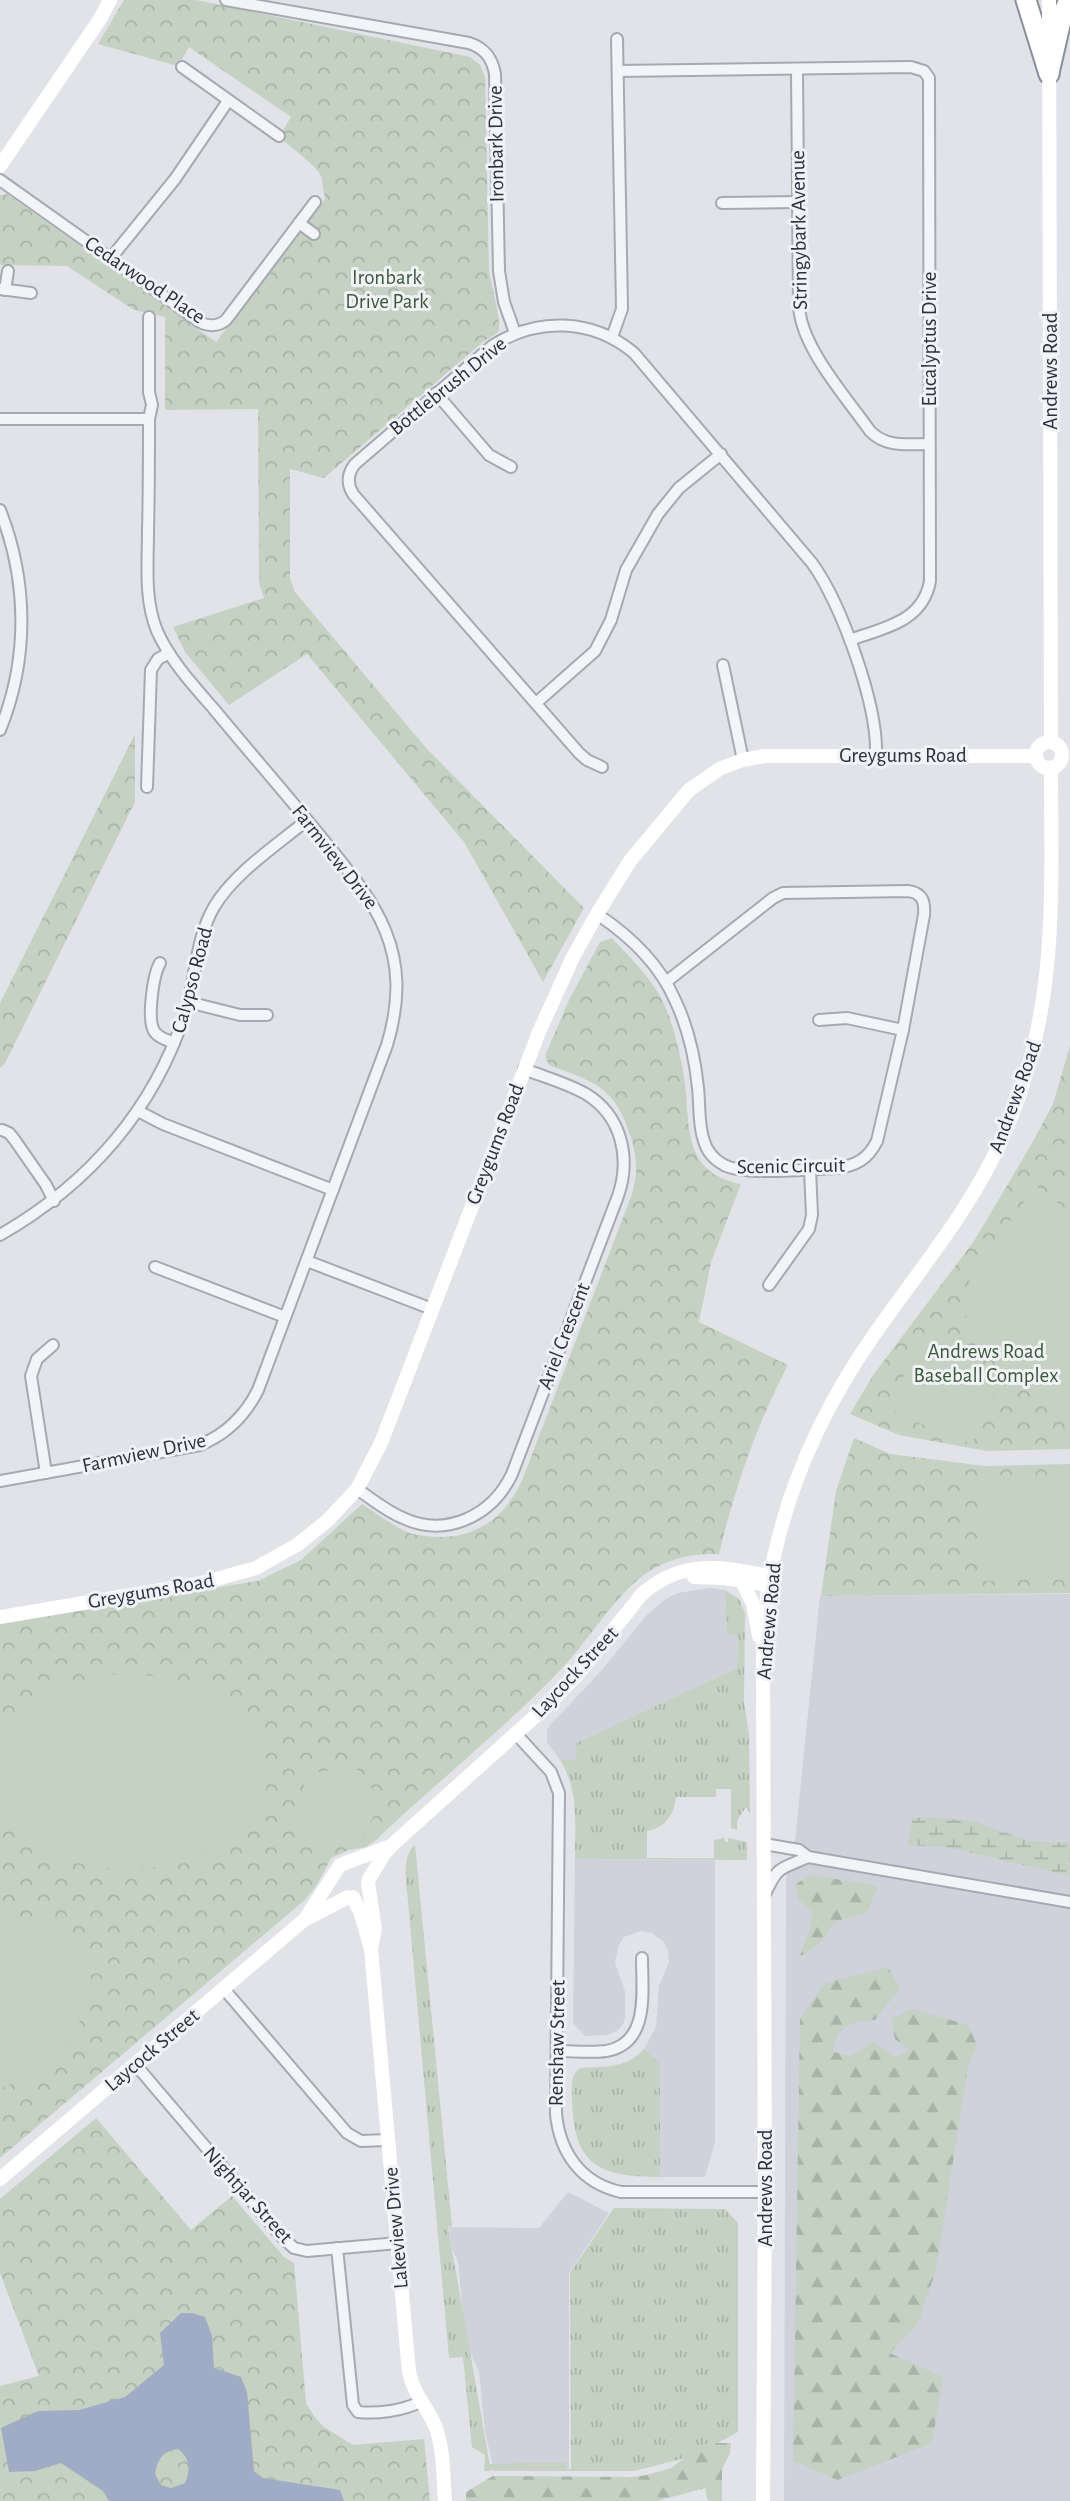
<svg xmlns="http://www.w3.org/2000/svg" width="1070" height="2501" font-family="'Alegreya Sans',sans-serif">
	<defs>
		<pattern id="grass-tufts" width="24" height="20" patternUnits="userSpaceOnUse" patternTransform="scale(1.75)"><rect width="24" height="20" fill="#c5d1c3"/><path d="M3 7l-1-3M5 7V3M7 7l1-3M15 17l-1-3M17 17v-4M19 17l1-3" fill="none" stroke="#a9b4a9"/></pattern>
		<pattern id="forest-firs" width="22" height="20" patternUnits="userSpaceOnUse" patternTransform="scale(1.75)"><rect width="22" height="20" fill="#c5d1c3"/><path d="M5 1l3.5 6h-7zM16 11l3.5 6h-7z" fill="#a9b4a9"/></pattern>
		<pattern id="wetland-marsh" width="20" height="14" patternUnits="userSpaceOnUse" patternTransform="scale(1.75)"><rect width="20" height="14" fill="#c5d1c3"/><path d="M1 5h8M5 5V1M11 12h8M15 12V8" fill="none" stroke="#a9b4a9"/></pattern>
		<pattern id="park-crowns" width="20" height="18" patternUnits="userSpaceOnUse" patternTransform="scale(1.75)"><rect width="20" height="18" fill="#c5d1c3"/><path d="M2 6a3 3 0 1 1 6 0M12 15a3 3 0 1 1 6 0" fill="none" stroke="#a9b4a9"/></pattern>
	</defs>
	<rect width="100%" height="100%" fill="#e1e3e8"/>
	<g fill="#cfd2da">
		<path d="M710,1588L725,1590L727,1634H738L737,1668L576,1743V1760H560L547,1742V1730L551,1724L601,1671L647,1615L663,1601L677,1593Z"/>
		<path d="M1070,1594V2501H784L786,1880L795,1841L820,1596Z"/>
		<path d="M575,1859L715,1860V2142L705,2177H660V2063L644,2049L656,2027L659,1986L669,1962L668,1951L664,1942L652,1933L641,1931L624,1937L618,1947L615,1963L625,1991V2016L624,2023L617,2031L607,2035L585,2036L573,2023Z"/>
		<path d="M568,2192L609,2213L569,2273V2470L494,2471L485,2431L479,2372L468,2347L464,2325L458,2261L452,2249L449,2227L539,2228Z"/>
	</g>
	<g fill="url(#grass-tufts)">
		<path d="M725,1590L739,1599L745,1613L744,1703L749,1734L750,1813L746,1807L737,1821V1830L731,1828V1789H716V1797H676C674,1815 665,1828 647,1831V1858H714V1840L724,1838L725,1842H728V1838L747,1842V1860L575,1859C575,1824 579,1790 560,1760H576V1743L737,1668L738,1635L727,1634Z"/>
		<path d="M415,1845L452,2226L448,2227L491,2471L571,2469L570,2273L614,2208L725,2209L738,2223V2432L693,2456L634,2471H484L485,2455L472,2447L463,2357L449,2358L408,1902C407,1883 400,1859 415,1845Z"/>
		<path d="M644,2049L660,2063V2177C598,2177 573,2165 572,2097C572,2086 570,2075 581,2068C606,2066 626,2069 644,2049Z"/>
	</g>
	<g fill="url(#forest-firs)">
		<path d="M810,1875L878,1886L867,1912L835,1922L820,1943L799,1958L811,1927L812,1911L798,1898L796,1884Z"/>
		<path d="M888,1967L900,1988L875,2020C850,2022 837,2025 833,2052L851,2056L874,2042L895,2057L910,2050L895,2039L891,2018L912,2009L968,2025L977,2045L968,2067L936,2270L918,2323L890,2353L943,2377L932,2443L838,2480L793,2461L800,2019L825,1983Z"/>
		<path d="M714,2443H731L730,2453L722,2469V2501H708L705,2488L657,2501H466V2492L493,2476L632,2477L647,2475L671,2468L704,2444Z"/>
	</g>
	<path fill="url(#wetland-marsh)" d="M930,1817L974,1821L1028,1841L1070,1843V1876L951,1848L908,1845L912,1818Z"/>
	<g fill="url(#park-crowns)">
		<path d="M124,0H196L470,57L480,65L485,77L489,271C491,283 503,326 498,332C495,335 488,338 484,341L324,478L290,469V578L295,592L427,749L584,908L543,982L464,842L307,654L229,705L185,652L173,627L264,598L259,583L258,409L165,410V317L134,310L67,266L0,265V195L7,194L216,342L325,199C323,192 323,183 321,176C316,165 289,146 279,137L291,117L189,47L178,66L98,44Z"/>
		<path d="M135,734V802L4,1065L0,1068V1003Z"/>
		<path d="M612,938C635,963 658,984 669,1016C676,1036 682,1061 685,1084C690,1130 684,1173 741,1184L711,1262L699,1322L788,1365C756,1426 735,1487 719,1554C693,1553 670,1558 648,1572C616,1593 590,1639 563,1667C505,1729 436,1782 375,1841L366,1847L349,1850L331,1858L318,1883L306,1899L0,2158V1622L258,1581L301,1560L362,1504C375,1512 399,1531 413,1534C464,1545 502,1526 523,1478L631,1197C638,1173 638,1162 631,1138C615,1087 597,1083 549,1065L545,1056L569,1000L600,942Z"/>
		<path d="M1070,1046V1449L987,1451L899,1435L850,1414L874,1374L974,1241L1031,1145L1053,1104Z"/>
		<path d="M854,1438L890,1454L985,1466L1070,1464V1593L821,1596L836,1491Z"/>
		<path d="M96,2118L191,2230L232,2196L284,2257L294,2263L306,2403L314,2416L324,2427L353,2445L424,2439L430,2501H0V2386L39,2376L0,2273V2199Z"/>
	</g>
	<g fill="#c5d1c3">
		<path d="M1036,1186L1070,1212V1408L1066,1413L982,1346C948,1303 970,1276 997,1239C1010,1221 1023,1203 1036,1186Z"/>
		<path d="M928,1325L977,1351L995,1397L972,1444L897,1414L893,1405L896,1391Z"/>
		<path d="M1070,1478V1579L983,1581L980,1479Z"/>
		<path d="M104,1675C148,1673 201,1677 236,1707C270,1734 279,1786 251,1821C237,1840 215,1850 193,1858C160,1870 123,1872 88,1865C54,1858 19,1843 0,1812V1729C23,1694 65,1684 104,1675Z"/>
		<path d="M354,1766L381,1800L363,1839L322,1847L294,1814L308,1774Z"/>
		<path d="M31,1920C37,1921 46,1921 52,1924C78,1935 96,1966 90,1995C85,2017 68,2043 51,2059C37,2073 18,2081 0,2089V1924Z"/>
		<path d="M566,2462L567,2469L488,2470V2464Z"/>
	</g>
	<path fill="#a0acc5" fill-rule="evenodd" d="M181,2313H192L205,2317L212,2336L214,2368L241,2377L247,2392L254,2471L263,2478L340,2490L344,2501H109L103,2491L61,2463L35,2471L9,2472L1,2428L38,2411L79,2410L125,2397L164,2365L160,2333ZM178,2449C190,2458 191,2469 185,2483L171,2488L161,2485L155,2474C158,2459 162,2451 178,2449Z"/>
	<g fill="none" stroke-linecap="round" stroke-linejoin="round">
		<g stroke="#a7a9b2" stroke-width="14">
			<g id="street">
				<path d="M226,0L469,43C484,48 492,57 495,74L499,271L504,302L515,333"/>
				<path d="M182,67L279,136"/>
				<path d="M797,70L799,305C800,346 846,397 870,431C886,448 908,444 929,444"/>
				<path d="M618,71L911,67L924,71L929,78L930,581C923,622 883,628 850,640"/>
				<path d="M0,180L200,322C209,327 219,326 226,320L315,202"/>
				<path d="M722,203L798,202"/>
				<path d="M299,223L314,234"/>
				<path d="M111,258L175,179L228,101"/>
				<path d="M0,289L31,293"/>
				<path d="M5,290L8,271"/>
				<path d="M612,337L622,309L617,39"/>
				<path d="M436,393L489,455L511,467"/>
				<path d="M0,419H149"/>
				<path d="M0,510C28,581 29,659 0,730"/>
				<path d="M723,665L743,760"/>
				<path d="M536,703L595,651L611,620L626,570L658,514L679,488L721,454"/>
				<path d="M602,767L587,760L579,753L353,494C347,484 347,474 355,464L492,346C537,317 592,318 634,353L812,563C841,603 878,705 876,755"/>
				<path d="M147,787L151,670L158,659L169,653"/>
				<path d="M597,914C630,936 659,963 675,1000C688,1027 695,1058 698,1088C700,1105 698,1125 704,1141C707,1152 715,1160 724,1165C745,1176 811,1169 836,1168C856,1166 868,1159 877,1141L903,1030L924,915C925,902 923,893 908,891L783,893L773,898L666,982"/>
				<path d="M160,963C153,975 147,1019 154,1031C158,1038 168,1040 174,1043"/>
				<path d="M188,1002L240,1015H267"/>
				<path d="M819,1020L847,1018L903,1030"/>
				<path d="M138,1111L163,1124L333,1190"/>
				<path d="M2,1130L9,1133L14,1139L46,1185L54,1201"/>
				<path d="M0,1235C89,1184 155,1109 186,1010C196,976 196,938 214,907C234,873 277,845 307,820"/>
				<path d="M307,1261L432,1309"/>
				<path d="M155,1267L285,1317"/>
				<path d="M769,1285L809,1229L812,1215L810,1169"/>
				<path d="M46,1473L31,1376L37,1359L53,1345"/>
				<path d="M0,1481L200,1445C227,1434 245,1416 258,1390L387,1045C417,945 371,898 312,826C280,787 246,748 213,708C192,684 170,660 157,631C144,599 148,564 148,531C149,493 149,456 149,419L152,405L149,392V317"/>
				<path d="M357,1489C372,1499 386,1511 403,1518C446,1538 492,1516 512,1474L618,1196C631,1158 622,1116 586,1094C567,1083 544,1077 524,1069"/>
				<path d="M516,1734L551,1772L559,1793L556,2114C560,2153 581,2183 621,2192H765"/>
				<path d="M764,1844L799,1850L808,1857L1070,1902"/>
				<path d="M765,1894C779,1864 780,1870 808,1857"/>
				<path d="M224,1989L347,2133L361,2141L388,2140"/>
				<path d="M557,2051C573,2051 591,2053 606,2051C650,2044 642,1991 642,1958"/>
				<path d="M135,2064L283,2238L294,2248L307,2251L398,2243"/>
				<path d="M337,2248L353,2405L358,2412C377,2414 402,2411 420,2402"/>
			</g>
		</g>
		<g stroke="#8a8f9e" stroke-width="23">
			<g id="highway">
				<path d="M1026,0L1049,74"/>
				<path d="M1049,73L1062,16L1069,0"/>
			</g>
		</g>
		<use href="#street" stroke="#f3f4f7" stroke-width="10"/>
		<g stroke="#fff" stroke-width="14">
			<path d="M1049,0L1051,742"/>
			<path d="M0,166L100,19L110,0"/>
			<circle cx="1049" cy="755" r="13"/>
			<path d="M694,1577L723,1578L769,1585"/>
			<path d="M742,1581L753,1604L759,1636"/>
			<path d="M0,1617L202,1583L256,1568L297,1545L327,1521L357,1489L381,1443L539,1032L573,957L597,914L630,861L689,790L721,768L743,760L764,756H1036"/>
			<path d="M369,1879L384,1854L392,1845L553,1700L578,1674L642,1594C684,1558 720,1567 770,1576"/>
			<path d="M368,1883L375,1929L371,1948"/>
			<path d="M353,1897L361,1914L371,1949L409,2372C415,2398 428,2407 436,2428C444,2451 443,2477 445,2501"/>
			<path d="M307,1916L340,1865L388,1847"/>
			<path d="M0,2179L304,1920L348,1897"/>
			<path d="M763,2501L765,2192L763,1657C764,1632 765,1607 769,1583C784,1492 823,1407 876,1332C922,1266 973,1207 1005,1132C1059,1008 1051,899 1051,768"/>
		</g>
		<use href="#highway" stroke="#fff" stroke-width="19"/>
	</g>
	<g text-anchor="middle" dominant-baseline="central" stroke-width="6" stroke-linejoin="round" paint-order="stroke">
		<g font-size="21" fill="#2b2f3e" stroke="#f1f2f6">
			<text transform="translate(496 144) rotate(-91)">Ironbark Drive</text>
			<text transform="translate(799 230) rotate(-91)">Stringybark Avenue</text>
			<text transform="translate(145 280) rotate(34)">Cedarwood Place</text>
			<text transform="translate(929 339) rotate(-90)">Eucalyptus Drive</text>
			<text transform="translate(1050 371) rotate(-90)">Andrews Road</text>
			<text transform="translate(448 386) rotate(-39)">Bottlebrush Drive</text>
			<text x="903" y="755">Greygums Road</text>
			<text transform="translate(335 857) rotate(52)">Farmview Drive</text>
			<text transform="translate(192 980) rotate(-75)">Calypso Road</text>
			<text transform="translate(1015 1097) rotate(-70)">Andrews Road</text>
			<text transform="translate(495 1144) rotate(-69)">Greygums Road</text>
			<text transform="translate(791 1166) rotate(-1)">Scenic Circuit</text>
			<text transform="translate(564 1336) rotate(-69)">Ariel Crescent</text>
			<text transform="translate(144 1453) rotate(-12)">Farmview Drive</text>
			<text transform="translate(151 1591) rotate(-10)">Greygums Road</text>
			<text transform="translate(769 1621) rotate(-85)">Andrews Road</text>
			<text transform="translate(575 1672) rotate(-47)">Laycock Street</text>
			<text transform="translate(557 2043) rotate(-89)">Renshaw Street</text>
			<text transform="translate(152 2050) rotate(-40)">Laycock Street</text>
			<text transform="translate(765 2188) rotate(-90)">Andrews Road</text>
			<text transform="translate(248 2195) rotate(48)">Nightjar Street</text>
			<text transform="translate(396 2228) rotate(-95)">Lakeview Drive</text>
		</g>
		<g font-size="21" fill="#3b593a" stroke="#f1f2f6">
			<text x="387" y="277">Ironbark<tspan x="387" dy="24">Drive Park</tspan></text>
			<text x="986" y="1351">Andrews Road<tspan x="986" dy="24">Baseball Complex</tspan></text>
		</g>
	</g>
</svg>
